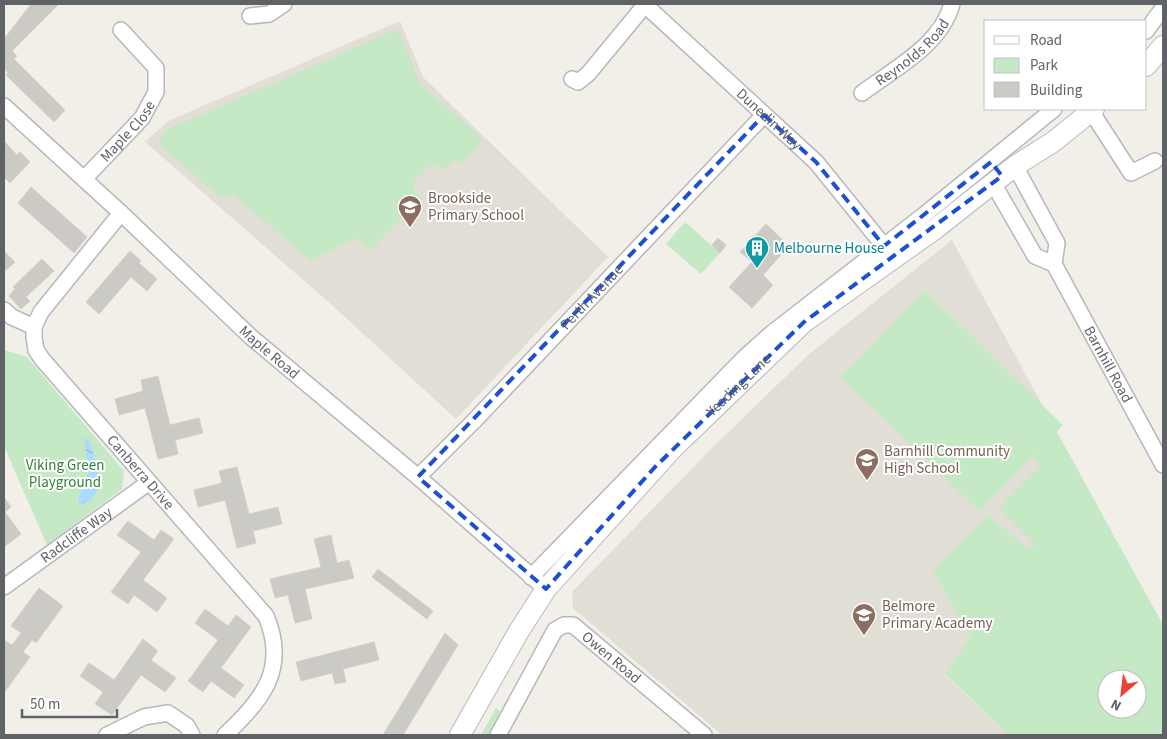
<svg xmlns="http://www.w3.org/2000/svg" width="1167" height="739" font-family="'Source Sans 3',sans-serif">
	<defs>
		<pattern id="water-ripples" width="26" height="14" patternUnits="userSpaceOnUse" patternTransform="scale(1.25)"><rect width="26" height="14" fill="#aadaff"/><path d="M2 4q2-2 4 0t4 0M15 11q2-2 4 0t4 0" fill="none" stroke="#8eb4d2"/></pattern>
	</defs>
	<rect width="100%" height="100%" fill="#f1efe8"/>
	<g fill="#e1ded6">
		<path d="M400,21L423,77L608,257L456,419L333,306L145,142L168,121Z"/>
		<path d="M952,240L1056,430L1076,506L1028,550L933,571L970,637L945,675L1009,735H722L573,608L572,592L711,449L808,355Z"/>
	</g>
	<g fill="#c5e8c5" fill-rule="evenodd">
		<path d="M398,29L421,85L483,139L463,165L454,159L443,170L436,165L429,166L414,181L413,189L421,198L370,251L357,238L311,261L234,195L220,197L158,143L166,130Z"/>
		<path d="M685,222L720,253L701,274L666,244Z"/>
		<path d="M925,291L1063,425L1057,432L1163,625V735H1009L945,674L970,637L933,571L989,515L1028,550L1035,544L999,508L1041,466L1034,457L1042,447L979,511L841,377ZM1107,679H1137V709H1107Z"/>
		<path d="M4,350L27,357L124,471L122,489L47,545L4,446Z"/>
		<path d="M496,708L500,711L489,735H481Z"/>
	</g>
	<path fill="url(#water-ripples)" d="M84,439H89C95,461 111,495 80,505L78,498L89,472Z"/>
	<g fill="#cccac5" stroke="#d6d1c6">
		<path d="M31,4H59L12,51L17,56L14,59L65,110L54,122L6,75L8,73L4,68V39Z"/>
		<path d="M4,141L17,155L20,152L30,162L10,183L4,177Z"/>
		<path d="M31,187L87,237L74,253L18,203Z"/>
		<path d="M766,224L789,246L763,275L773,285L752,308L729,287L752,262L740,252Z"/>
		<path d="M718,238L726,245L720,253L712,245Z"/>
		<path d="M4,251L15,262L4,272Z"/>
		<path d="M130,251L141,261L139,263L157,279L147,291L131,277L99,314L86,302Z"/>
		<path d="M42,259L54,271L26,297L30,301L21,309L9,296L15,289L13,287Z"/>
		<path d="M158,376L170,425L199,418L203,433L175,440L178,454L158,459L145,408L119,415L115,399L143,391L141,380Z"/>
		<path d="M237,467L249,514L278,507L282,524L253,531L256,543L237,548L225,500L198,507L194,490L222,483L219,471Z"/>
		<path d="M4,497L11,507L5,512L21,534L4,547Z"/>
		<path d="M128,521L154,540L161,530L174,539L143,580L167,598L157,612L134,595L128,604L111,592L141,552L117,535Z"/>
		<path d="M331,535L337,563L349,560L354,578L305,589L312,619L295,623L288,595L275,598L270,579L321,567L314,539Z"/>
		<path d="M378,569L433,611L427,619L372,577Z"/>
		<path d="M39,588L63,606L36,643L32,640L23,652L30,657L4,693V640L12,645L21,633L11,626Z"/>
		<path d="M205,609L228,626L236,615L251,627L221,668L244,685L234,698L211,681L203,692L188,681L218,640L195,623Z"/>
		<path d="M445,633L458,645L403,735H383Z"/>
		<path d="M143,639L158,651L151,660L176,678L165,692L141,675L112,715L95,704L103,692L80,676L89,663L114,680Z"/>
		<path d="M374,642L379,660L343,669L346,682L335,684L332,673L301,681L296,662Z"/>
	</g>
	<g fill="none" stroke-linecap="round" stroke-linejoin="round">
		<g stroke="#b5b8bc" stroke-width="18">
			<g id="street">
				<path id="s1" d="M644,4L816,162L884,246"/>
				<path d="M250,16L269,14L284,4"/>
				<path d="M1146,31L1163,8"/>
				<path d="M572,79L578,82L588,74L645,5"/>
				<path id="s2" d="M862,93C895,68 941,45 952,4"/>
				<path id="s3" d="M4,106L121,213L251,337L418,477L546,589"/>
				<path d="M1091,111L1131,173L1155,161"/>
				<path id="s4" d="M84,179L142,118L156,92V68L121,30"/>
				<path d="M993,183L1035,256L1054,264L1057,243L1015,166"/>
				<path id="s5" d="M121,213L41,312L34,327V337L36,350L42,359L266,616C288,668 263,700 225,735"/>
				<path id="s6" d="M1054,264L1163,465"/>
				<path d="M4,310L12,317L34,327"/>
				<path id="s7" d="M418,477L474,421L764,115"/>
				<path d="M531,577L744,358L772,333L924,215L1054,109"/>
				<path id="s8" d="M4,587L148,483"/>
				<path d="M107,735L144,717L168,713L187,726L192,735"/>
				<path id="s9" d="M498,735L555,630L564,625H573L704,735"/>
			</g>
		</g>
		<g stroke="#b6babf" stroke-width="22">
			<g id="secondary">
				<path d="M1146,66L1163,46"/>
				<path id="s10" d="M460,735L519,631L546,589L673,448L804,322L935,229L1015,166L1053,142L1094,109"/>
			</g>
		</g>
		<use href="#street" stroke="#fff" stroke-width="15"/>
		<use href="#secondary" stroke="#fff" stroke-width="20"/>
	</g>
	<path fill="none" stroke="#1d4ed8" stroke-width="4" stroke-dasharray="10 6" stroke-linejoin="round" d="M764,115L816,162L884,246L991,162L1002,176L804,322L655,467L546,589L418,477Z"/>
	<defs>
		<g id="school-pin" transform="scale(1.25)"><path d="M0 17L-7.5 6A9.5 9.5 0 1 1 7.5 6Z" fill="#8d6e63" stroke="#fff"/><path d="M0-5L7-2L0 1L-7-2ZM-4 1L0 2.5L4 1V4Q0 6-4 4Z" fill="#fff"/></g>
		<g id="building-pin" transform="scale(1.25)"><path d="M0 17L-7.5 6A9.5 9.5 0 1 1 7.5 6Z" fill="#0f9aa8" stroke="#fff"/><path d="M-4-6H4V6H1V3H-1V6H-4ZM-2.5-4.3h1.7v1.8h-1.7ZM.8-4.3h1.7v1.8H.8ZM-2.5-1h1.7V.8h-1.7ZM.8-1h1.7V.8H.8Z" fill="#fff"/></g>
	</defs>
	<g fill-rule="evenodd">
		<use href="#school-pin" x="410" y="207"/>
		<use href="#building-pin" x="757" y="248"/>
		<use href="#school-pin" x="867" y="460"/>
		<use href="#school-pin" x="864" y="615"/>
	</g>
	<g text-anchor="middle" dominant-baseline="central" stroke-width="4" stroke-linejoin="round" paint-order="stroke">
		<g font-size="15" fill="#5f6368" stroke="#fff">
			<text stroke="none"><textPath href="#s2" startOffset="65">Reynolds Road</textPath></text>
			<text stroke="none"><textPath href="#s1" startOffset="170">Dunedin Way</textPath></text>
			<text stroke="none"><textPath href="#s4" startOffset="65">Maple Close</textPath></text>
			<text stroke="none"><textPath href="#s7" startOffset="250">Perth Avenue</textPath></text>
			<text stroke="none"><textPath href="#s3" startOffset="362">Maple Road</textPath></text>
			<text stroke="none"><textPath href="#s6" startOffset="114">Barnhill Road</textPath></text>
			<text stroke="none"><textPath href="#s10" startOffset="450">Yeading Lane</textPath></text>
			<text stroke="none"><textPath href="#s5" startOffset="328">Canberra Drive</textPath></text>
			<text stroke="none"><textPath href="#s8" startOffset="89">Radcliffe Way</textPath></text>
			<text stroke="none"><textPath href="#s9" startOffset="189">Owen Road</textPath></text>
		</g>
		<g font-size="15" fill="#785e54" stroke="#fff" text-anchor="start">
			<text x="428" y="198">Brookside<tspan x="428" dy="17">Primary School</tspan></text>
			<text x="884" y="451">Barnhill Community<tspan x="884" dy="17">High School</tspan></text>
			<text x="882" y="606">Belmore<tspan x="882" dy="17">Primary Academy</tspan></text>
		</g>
		<g font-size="15" fill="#0d838f" stroke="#fff" text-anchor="start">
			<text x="774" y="248">Melbourne House</text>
		</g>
		<g font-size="15" fill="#348238" stroke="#fff">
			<text x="65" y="465">Viking Green<tspan x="65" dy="17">Playground</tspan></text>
		</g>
	</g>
	<rect width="1167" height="739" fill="none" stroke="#5f6368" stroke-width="10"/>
	<rect x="984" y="20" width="162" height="90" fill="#ffffff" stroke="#bfc1c3"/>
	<rect x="994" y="36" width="25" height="8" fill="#ffffff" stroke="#bfc1c3"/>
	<text x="1030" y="45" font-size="15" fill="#5f6368">Road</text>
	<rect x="994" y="58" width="25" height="15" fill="#c5e8c5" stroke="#bfc1c3"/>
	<text x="1030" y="70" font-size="15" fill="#5f6368">Park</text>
	<rect x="994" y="82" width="25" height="15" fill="#cccac5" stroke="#bfc1c3"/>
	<text x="1030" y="95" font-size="15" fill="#5f6368">Building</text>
	<g transform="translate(1122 694) rotate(208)"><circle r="24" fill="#ffffff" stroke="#bfc1c3"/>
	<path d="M0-4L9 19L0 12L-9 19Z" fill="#ea4335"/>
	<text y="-8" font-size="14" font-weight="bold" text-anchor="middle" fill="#5f6368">N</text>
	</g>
	<path d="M22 709v8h95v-8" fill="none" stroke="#5f6368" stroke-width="2.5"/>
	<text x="30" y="709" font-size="15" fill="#5f6368" stroke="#ffffff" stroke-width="4" paint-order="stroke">50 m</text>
</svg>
